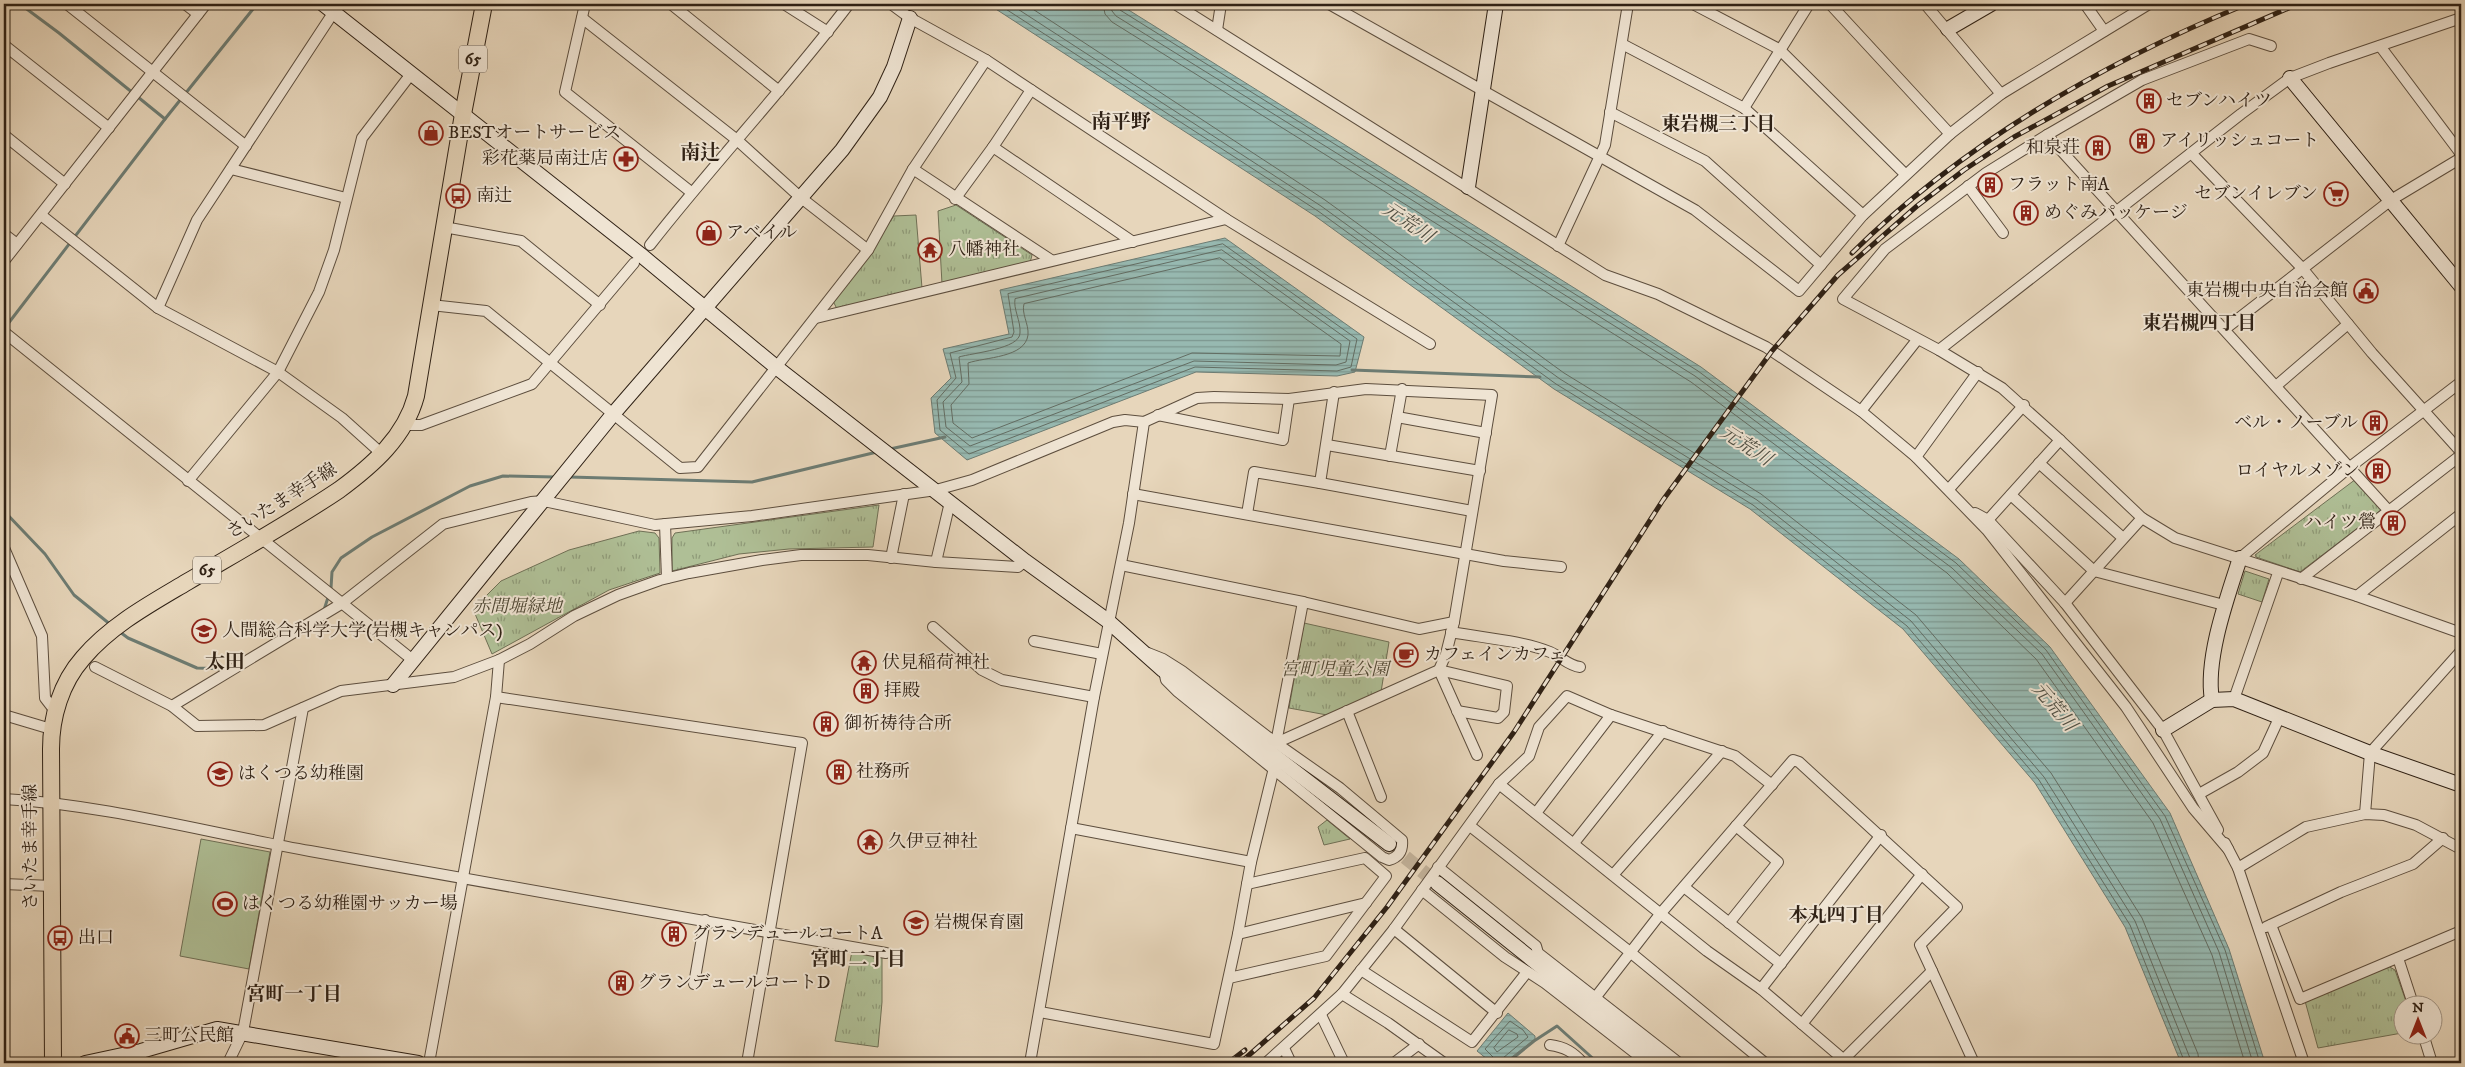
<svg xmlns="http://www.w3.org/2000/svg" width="2465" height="1067" font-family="'IM FELL DW Pica','Noto Serif JP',serif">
	<defs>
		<pattern id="park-tufts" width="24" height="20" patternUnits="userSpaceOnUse" patternTransform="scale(1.25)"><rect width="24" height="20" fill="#afbf96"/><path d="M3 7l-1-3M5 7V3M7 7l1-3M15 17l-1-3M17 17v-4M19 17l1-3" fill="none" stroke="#8f9b79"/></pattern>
		<pattern id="water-rules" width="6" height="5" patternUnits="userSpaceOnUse" patternTransform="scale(1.25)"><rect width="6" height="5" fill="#97b9b1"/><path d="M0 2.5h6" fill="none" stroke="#7c968f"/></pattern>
	</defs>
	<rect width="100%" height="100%" fill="#e7d6bb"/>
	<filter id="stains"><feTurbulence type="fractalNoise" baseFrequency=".004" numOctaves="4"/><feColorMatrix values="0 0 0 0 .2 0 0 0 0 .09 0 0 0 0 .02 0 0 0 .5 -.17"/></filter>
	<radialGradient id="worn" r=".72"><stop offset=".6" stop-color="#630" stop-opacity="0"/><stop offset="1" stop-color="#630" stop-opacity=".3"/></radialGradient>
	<path fill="#afbf96" stroke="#6f7056" d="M201,839L270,852L249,969L180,956Z"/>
	<g fill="url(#park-tufts)" stroke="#6f7056">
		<path d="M956,205L1032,255L1030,263L942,284L938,211Z"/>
		<path d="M916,215L922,288L837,309L833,301L894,216Z"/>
		<path d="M2356,479L2382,506L2380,511L2300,572L2256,557L2255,555Z"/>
		<path d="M879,505L873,547L789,549L739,554L672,571V538L675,533Z"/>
		<path d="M639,531L655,533L659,538L660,573L609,590L492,654L473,609L501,581L569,550Z"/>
		<path d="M2245,571L2269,579L2262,602L2238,594Z"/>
		<path d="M1304,623L1389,642L1381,692L1327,715L1289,708Z"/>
		<path d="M1327,820L1350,839L1324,845L1318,827Z"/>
		<path d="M852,951L882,955V1002L878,1047L835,1041Z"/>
		<path d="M2388,966L2395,970L2407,1004H2402V1033L2318,1048L2305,1001Z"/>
	</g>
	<g fill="url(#water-rules)" stroke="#6d7c73">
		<path d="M988,4H1119L1701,367L1959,559L2050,647L2170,813L2229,949L2265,1063H2181L2125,927L2035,783L1903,629L1750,509L1554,389L1315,216Z"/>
		<path d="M1225,238L1364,337L1355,372L1337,376L1196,372L967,460L935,433L931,398L951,378L943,349L1009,334L1000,290Z"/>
		<path d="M1508,1013L1535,1036V1039L1504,1063H1492L1477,1051Z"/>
	</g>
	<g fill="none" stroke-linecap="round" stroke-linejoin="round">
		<g stroke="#636d63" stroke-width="1">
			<path d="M998,4L1318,211L1556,384L1753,505L1907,626L2039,780L2130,925L2185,1063"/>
			<path d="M1010,4L1321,206L1560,379L1757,500L1911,621L2044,777L2135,921L2192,1063"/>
			<path d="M1025,4L1325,200L1564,373L1761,494L1916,615L2051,773L2142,918L2198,1054L2199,1063"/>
			<path d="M1103,4L1105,14L1112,22L1691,382L1947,573L2036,659L2153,823L2212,955L2245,1063"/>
			<path d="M1110,4L1112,11L1116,16L1695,376L1952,568L2042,654L2160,819L2219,952L2253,1063"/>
			<path d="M1117,4L1120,10L1698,371L1956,563L2046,650L2165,816L2225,950L2260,1063"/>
			<path d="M1223,244L1357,339L1351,367L1337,371L1195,367L969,454L940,430L937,400L956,378L950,353L1012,337L1014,332L1008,294Z"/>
			<path d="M1222,250L1350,341L1346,362L1336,365L1194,361L970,446L946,427L943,402L962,382L959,357C972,353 1020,349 1020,333C1021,321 1013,309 1015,299Z"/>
			<path d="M1220,258L1341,344L1340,356L1192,353L972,438L953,423L951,405L969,384L968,363C985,357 1025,358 1028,335C1029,324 1021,313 1024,304Z"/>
			<path d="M1509,1030L1517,1034L1518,1037L1497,1052L1494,1048Z"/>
			<path d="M1495,1063L1494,1058L1485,1049L1510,1021L1523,1030L1528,1037L1503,1058L1501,1063"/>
		</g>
		<g stroke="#6d7c73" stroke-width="3">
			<path d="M20,4L59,33L165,119"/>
			<path d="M4,329L165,119L257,4"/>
			<path d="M1352,370L1540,377"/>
			<path d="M890,449L945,437"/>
			<path d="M569,477L752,482L877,452"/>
			<path d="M4,511L45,554L74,595L111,625"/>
			<path d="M324,610L331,588L332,572L341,558L372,537L470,486L503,476L555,477"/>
			<path d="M120,632L128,638L197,668L227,669"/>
			<path d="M1507,1063L1534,1041L1557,1026L1598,1063"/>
		</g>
		<path stroke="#c2b29a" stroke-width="14" stroke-dasharray="14 7" stroke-linecap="butt" d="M1389,844L1437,883"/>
		<g stroke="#5d4e3e" stroke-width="12">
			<g id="street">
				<path d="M67,4L246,146"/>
				<path d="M185,4L198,14"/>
				<path d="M585,4L565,92L691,192"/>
				<path d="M671,4L779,91"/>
				<path d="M784,4L828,32"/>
				<path d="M891,4L910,18L986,60L1226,219L1430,344"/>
				<path d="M1175,4L1605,275L1658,294L1766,347L1861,411L1916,457L1987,530L2126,707L2193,808L2228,849"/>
				<path d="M1329,4L1695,210L1799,291L1863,215L1950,134L2001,94L2149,4"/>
				<path d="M1693,4L1779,49L1905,174"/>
				<path d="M1830,4L1950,134"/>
				<path d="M1925,4L2001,94"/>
				<path d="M2085,4L2104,31"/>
				<path d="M582,18L737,140L800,197L868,250"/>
				<path d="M1217,30L1221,4"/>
				<path d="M1622,44L1744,108L1863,215"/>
				<path d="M4,45L109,128"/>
				<path d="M2380,46L2461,154"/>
				<path d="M1744,108L1809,4"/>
				<path d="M1610,112L1705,161L1821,265"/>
				<path d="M4,135L65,184"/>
				<path d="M2047,135L2142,80L2249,39L2271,46"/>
				<path d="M993,147L1133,242"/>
				<path d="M2191,153L2302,268L2372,353L2461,452"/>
				<path d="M231,169L346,198"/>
				<path d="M913,169L1051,260"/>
				<path d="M1968,186L2003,233"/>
				<path d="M955,199L993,147L1031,90"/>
				<path d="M41,215L158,308L278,372L342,418L382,454"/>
				<path d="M444,227L521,241L600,305"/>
				<path d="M4,234L17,244"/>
				<path d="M650,245C714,163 786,87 849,4"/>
				<path d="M1558,246L1605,145L1628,4"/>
				<path d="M4,261L206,4"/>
				<path d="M431,305L486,311L680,468L698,467L868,250L913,169L986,60"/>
				<path d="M158,308L197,220L339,4"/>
				<path d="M816,318L1226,219"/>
				<path d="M2225,329L2391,200L2461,158"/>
				<path d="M4,332L414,661"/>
				<path d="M1939,350L2241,114L2290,78L2329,63L2461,18"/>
				<path d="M2276,386L2348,324"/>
				<path d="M1861,411L1917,340"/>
				<path d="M1158,415L1283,440L1289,399"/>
				<path d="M1397,417L1486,433"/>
				<path d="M405,425H421L532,384L634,263"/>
				<path d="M1327,445L1480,471"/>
				<path d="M1390,456L1402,389"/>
				<path d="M1916,457L1978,372"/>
				<path d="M2039,463L2123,538"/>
				<path d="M188,481L278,372L319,292L334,250L362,138L411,74"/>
				<path d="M1320,483L1472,511"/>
				<path d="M1949,489L2024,405"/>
				<path d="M1133,494L1504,561L1561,567"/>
				<path d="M2011,495L2094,571L2224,605"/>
				<path d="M2389,511L2047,135L1986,173L1885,249L1843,299L1939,350L2002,388L2060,440L2142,518L2175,538L2357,596L2461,633"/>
				<path d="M1975,513L1988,520L2065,603L2163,730L2218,830"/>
				<path d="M1247,514L1254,472L1320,483L1334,392"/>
				<path d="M1988,520L2060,440"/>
				<path d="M665,524L667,578"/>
				<path d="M4,548L42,636L45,698L55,711"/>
				<path d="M891,558L904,494"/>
				<path d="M2240,558L2350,467L2461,382"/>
				<path d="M936,562L950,502"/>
				<path d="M1121,565L1303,602L1419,629L1454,622"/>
				<path d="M2301,579L2461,455"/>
				<path d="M2357,596L2461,514"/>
				<path d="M2065,603L2142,518"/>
				<path d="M933,627L982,670L1002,680L1094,697"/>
				<path d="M1451,632C1483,638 1519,640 1550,652C1560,656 1569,666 1580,667"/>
				<path d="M1034,641L1102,654"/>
				<path d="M1148,653L1163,659L1182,671L1276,743L1340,788L1402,840C1403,850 1399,857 1389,860L1382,857L1177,691L1166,680L1164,671"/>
				<path d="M95,667L172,706L197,726L264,725L341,691L454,677L499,660L530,644L574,616L618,595L660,580L689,573L762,560L801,555H868L936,562L1018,567L1025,561"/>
				<path d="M1439,670L1507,686L1504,712L1498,718L1457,711"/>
				<path d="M1439,670L1477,755"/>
				<path d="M496,697L802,743L747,1063"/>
				<path d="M2234,699L2278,573"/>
				<path d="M172,706L341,604L443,524L531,502L544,501L655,525L752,516L936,490L972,480L1113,422L1125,420L1144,422L1197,398L1214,397L1289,399L1366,389L1492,395L1454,622L1446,654L1439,670L1276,743"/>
				<path d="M1347,711L1381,797"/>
				<path d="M4,715L51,729"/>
				<path d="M1276,743L1303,602"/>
				<path d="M1499,784L1707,951L1761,989L1843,1059"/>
				<path d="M2199,794L2238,772L2263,753L2280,716"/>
				<path d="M4,799C107,805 208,833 310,851C502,886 694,919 886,953"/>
				<path d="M1536,813L1611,715"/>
				<path d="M2365,814L2370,753L2461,651"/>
				<path d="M1470,826L1630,952L1765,1063"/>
				<path d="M1071,828L1251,862"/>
				<path d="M1574,843L1663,731"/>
				<path d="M2225,843L2238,868L2304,1063"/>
				<path d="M1438,867L1536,946L1538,953L1679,1063"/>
				<path d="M2238,868L2306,827L2365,814L2384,815L2416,825L2461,849"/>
				<path d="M1613,875L1722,751"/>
				<path d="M4,884L52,886"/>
				<path d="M1684,887L1781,964"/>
				<path d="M1422,890L1505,957L1545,983L1648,1063"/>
				<path d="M1729,923L1778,862L1736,826"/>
				<path d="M2271,925L2300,999L2461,931"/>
				<path d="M2266,927L2341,892L2413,864L2443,838"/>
				<path d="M1394,929L1497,1013"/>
				<path d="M1238,934L1366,903"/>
				<path d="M2398,958L2413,1004"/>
				<path d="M1361,970L1472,1042L1527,972"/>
				<path d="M1932,971L1974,1063"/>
				<path d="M1229,978L1326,956L1386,876L1365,858L1247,884"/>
				<path d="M694,984L705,920"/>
				<path d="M1761,989L1881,835"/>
				<path d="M1342,994L1388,1023L1444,1063"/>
				<path d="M1595,998L1661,913L1793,760L1799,762L1957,907L1920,945L1932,971L1840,1063"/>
				<path d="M1040,1012L1214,1044L1238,934L1251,862L1274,768"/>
				<path d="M1321,1015L1344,1063"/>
				<path d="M1802,1024L1922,874"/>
				<path d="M2423,1034L2432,1063"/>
				<path d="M1550,1045C1565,1047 1573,1052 1583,1063"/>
				<path d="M1284,1048L1291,1063"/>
				<path d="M228,1063L243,1032L303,708"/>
				<path d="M429,1063L496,697L499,660"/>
				<path d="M1030,1063L1094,697L1129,523L1144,422"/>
				<path d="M1266,1063L1342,994L1394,929L1499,784L1529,756L1539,727L1567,696L1611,715L1735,756L1772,785"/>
				<path d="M1394,1063L1419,1044"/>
			</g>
		</g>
		<g stroke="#2f2115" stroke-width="16">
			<g id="secondary">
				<path d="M323,4L641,255L776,367L1025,561L1108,621L1163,670L1389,844"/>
				<path d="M1948,29L1991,4"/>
				<path d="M2290,78L2461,286"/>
				<path d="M1468,187L1496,4"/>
				<path d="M393,685L614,413L842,150L880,97L894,67L910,18"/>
				<path d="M2212,700C2205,659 2227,598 2240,558"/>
				<path d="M2163,730L2212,700L2234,699L2370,753L2461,785"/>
				<path d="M1437,883L1661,1063"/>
				<path d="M85,1063L141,1051L217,1029L418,1063"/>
			</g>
		</g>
		<g stroke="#2f2115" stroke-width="18">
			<path id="primary" d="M53,1063L51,749C51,717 61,683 83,658C111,625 150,604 187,582C238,552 290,523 339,490C373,465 405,437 416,396L463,114L484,4"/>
		</g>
		<use href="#street" stroke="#efe4d3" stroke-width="10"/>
		<use href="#secondary" stroke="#efe4d3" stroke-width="14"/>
		<use href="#primary" stroke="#e7d6bb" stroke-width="16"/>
		<g stroke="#2f2115" stroke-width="5">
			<g id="rail">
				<path d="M1852,253C1964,143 2102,63 2247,4"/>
				<path d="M1228,1063L1245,1050"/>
				<path d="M1240,1063L1314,998L1387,907L1514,732L1663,500L1772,351L1838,275L1917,206L1964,170L2014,137L2108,86L2298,4"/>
			</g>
		</g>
		<use href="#rail" stroke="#efe4d3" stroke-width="3" stroke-dasharray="9" stroke-linecap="butt"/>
	</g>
	<defs>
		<g id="building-ring" transform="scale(1.25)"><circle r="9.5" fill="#efe4d3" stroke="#8f2418" stroke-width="1.5"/><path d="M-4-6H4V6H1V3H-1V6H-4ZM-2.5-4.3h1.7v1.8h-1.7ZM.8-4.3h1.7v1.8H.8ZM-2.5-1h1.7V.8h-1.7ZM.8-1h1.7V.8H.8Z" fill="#8f2418"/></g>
		<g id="shop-ring" transform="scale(1.25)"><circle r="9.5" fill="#efe4d3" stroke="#8f2418" stroke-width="1.5"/><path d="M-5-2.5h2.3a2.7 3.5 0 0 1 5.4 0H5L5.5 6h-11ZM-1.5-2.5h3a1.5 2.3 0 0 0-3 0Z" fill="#8f2418"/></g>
		<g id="pharmacy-ring" transform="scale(1.25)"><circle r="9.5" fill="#efe4d3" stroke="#8f2418" stroke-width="1.5"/><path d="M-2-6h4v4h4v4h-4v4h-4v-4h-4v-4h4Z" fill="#8f2418"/></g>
		<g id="supermarket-ring" transform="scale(1.25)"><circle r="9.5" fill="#efe4d3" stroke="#8f2418" stroke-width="1.5"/><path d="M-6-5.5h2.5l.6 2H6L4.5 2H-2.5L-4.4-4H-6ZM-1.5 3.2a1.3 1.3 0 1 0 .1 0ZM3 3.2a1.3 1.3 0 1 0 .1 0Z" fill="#8f2418"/></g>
		<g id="bus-ring" transform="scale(1.25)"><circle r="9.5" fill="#efe4d3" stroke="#8f2418" stroke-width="1.5"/><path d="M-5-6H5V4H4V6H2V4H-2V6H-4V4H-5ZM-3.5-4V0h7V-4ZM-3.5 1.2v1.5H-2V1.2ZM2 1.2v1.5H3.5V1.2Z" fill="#8f2418"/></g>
		<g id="temple-ring" transform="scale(1.25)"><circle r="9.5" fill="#efe4d3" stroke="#8f2418" stroke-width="1.5"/><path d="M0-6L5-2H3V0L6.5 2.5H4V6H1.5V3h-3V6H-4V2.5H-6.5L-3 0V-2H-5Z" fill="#8f2418"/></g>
		<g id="civic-ring" transform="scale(1.25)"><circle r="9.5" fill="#efe4d3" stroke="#8f2418" stroke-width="1.5"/><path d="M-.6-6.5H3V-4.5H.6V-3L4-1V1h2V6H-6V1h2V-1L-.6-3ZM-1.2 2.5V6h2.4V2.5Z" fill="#8f2418"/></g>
		<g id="university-ring" transform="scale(1.25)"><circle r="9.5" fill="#efe4d3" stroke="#8f2418" stroke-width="1.5"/><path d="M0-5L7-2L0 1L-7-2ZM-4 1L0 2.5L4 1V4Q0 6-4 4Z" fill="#8f2418"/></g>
		<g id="cafe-ring" transform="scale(1.25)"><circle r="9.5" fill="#efe4d3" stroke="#8f2418" stroke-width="1.5"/><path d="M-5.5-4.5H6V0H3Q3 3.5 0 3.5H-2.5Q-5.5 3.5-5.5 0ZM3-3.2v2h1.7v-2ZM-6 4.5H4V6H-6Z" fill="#8f2418"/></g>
		<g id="school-ring" transform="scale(1.25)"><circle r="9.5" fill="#efe4d3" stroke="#8f2418" stroke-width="1.5"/><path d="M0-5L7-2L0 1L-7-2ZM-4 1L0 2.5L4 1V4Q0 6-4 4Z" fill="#8f2418"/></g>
		<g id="stadium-ring" transform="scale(1.25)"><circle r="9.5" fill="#efe4d3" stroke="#8f2418" stroke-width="1.5"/><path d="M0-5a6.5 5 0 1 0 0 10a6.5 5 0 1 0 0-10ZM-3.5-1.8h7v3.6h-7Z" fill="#8f2418"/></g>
	</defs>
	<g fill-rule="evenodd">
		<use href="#building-ring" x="2149" y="101"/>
		<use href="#shop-ring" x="431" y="133"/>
		<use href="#building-ring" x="2142" y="141"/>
		<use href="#building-ring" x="2098" y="148"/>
		<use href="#pharmacy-ring" x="626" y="159"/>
		<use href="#building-ring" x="1990" y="185"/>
		<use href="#supermarket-ring" x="2336" y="194"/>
		<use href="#bus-ring" x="458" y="196"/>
		<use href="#building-ring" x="2026" y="213"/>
		<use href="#shop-ring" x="709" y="233"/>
		<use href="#temple-ring" x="930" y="250"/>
		<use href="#civic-ring" x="2366" y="291"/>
		<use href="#building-ring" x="2375" y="423"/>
		<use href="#building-ring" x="2378" y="471"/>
		<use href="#building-ring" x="2393" y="523"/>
		<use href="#university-ring" x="204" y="631"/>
		<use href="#cafe-ring" x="1406" y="655"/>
		<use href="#temple-ring" x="864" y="663"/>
		<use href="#building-ring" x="866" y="691"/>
		<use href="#building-ring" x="826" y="724"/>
		<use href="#building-ring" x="839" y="772"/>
		<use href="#school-ring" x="220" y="774"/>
		<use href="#temple-ring" x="870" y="842"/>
		<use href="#stadium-ring" x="225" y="904"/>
		<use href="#school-ring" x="916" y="923"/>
		<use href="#building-ring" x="674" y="934"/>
		<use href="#bus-ring" x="60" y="938"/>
		<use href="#building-ring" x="621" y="983"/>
		<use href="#civic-ring" x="127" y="1036"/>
	</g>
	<g text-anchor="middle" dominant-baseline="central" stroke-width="4" stroke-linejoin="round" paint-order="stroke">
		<g fill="#efe4d3" stroke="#695c4e" stroke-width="1">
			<rect x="459" y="45.5" width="28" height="27" rx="4"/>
			<rect x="193" y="556.5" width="28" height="27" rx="4"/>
		</g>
		<g font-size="16" font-weight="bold" fill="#2f2115">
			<text x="473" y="59">65</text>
			<text x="207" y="570">65</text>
		</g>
		<g font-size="18" fill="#2f2115" stroke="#efe4d3" text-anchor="start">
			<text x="2166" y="101">セブンハイツ</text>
			<text x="448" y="133">BESTオートサービス</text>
			<text x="2160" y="141">アイリッシュコート</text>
			<text x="2080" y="148" text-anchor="end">和泉荘</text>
			<text x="608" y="159" text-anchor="end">彩花薬局南辻店</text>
			<text x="2008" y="185">フラット南A</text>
			<text x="2318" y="194" text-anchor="end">セブンイレブン</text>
			<text x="476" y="196">南辻</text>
			<text x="2044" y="213">めぐみパッケージ</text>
			<text x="726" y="233">アベイル</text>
			<text x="948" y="250">八幡神社</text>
			<text x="2348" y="291" text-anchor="end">東岩槻中央自治会館</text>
			<text x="2358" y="423" text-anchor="end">ベル・ノーブル</text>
			<text x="2360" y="471" text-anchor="end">ロイヤルメゾン</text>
			<text x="2376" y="523" text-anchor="end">ハイツ鶯</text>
			<text x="222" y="631">人間総合科学大学(岩槻キャンパス)</text>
			<text x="1424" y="655">カフェインカフェ</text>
			<text x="882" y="663">伏見稲荷神社</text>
			<text x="884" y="691">拝殿</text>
			<text x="844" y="724">御祈祷待合所</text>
			<text x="856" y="772">社務所</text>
			<text x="238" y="774">はくつる幼稚園</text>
			<text x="888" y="842">久伊豆神社</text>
			<text x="242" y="904">はくつる幼稚園サッカー場</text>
			<text x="934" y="923">岩槻保育園</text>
			<text x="692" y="934">グランデュールコートA</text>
			<text x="78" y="938">出口</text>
			<text x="638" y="983">グランデュールコートD</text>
			<text x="144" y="1036">三町公民館</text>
		</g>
		<g font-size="18" fill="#2f2115" stroke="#efe4d3">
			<text transform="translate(282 501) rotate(-32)">さいたま幸手線</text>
			<text transform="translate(31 847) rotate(-90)">さいたま幸手線</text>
		</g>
		<g font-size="18" font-style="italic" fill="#4f4835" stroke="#efe4d3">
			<text x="517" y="607">赤間堀緑地</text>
			<text x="1335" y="670">宮町児童公園</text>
		</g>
		<g font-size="19" font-weight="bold" fill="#2f2115" stroke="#efe4d3">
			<text x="1718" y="124">東岩槻三丁目</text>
			<text x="2199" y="323">東岩槻四丁目</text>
			<text x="1836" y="915">本丸四丁目</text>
			<text x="858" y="959">宮町二丁目</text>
			<text x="294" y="994">宮町一丁目</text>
		</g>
		<g font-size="19" font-style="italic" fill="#4e4f44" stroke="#efe4d3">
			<text transform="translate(1408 223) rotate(34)">元荒川</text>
			<text transform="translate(1746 446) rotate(33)">元荒川</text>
			<text transform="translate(2054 707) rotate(50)">元荒川</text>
		</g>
		<g font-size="20" font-weight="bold" fill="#2f2115" stroke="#efe4d3">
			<text x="1121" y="122">南平野</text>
			<text x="700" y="153">南辻</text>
			<text x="225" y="662">太田</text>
		</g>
	</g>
	<rect width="2465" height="1067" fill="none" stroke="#e7d6bb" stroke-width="20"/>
	<rect x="5" y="5" width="2455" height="1057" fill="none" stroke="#2f2115" stroke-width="2.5"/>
	<rect x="10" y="10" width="2445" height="1047" fill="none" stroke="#2f2115"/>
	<g transform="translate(2418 1020)"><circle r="24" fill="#efe4d3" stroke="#a29687"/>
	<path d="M0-4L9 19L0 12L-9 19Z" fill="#8f2418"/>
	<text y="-8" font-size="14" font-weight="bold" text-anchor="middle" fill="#2f2115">N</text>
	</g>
	<rect width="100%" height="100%" filter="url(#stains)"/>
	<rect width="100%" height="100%" fill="url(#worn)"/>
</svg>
